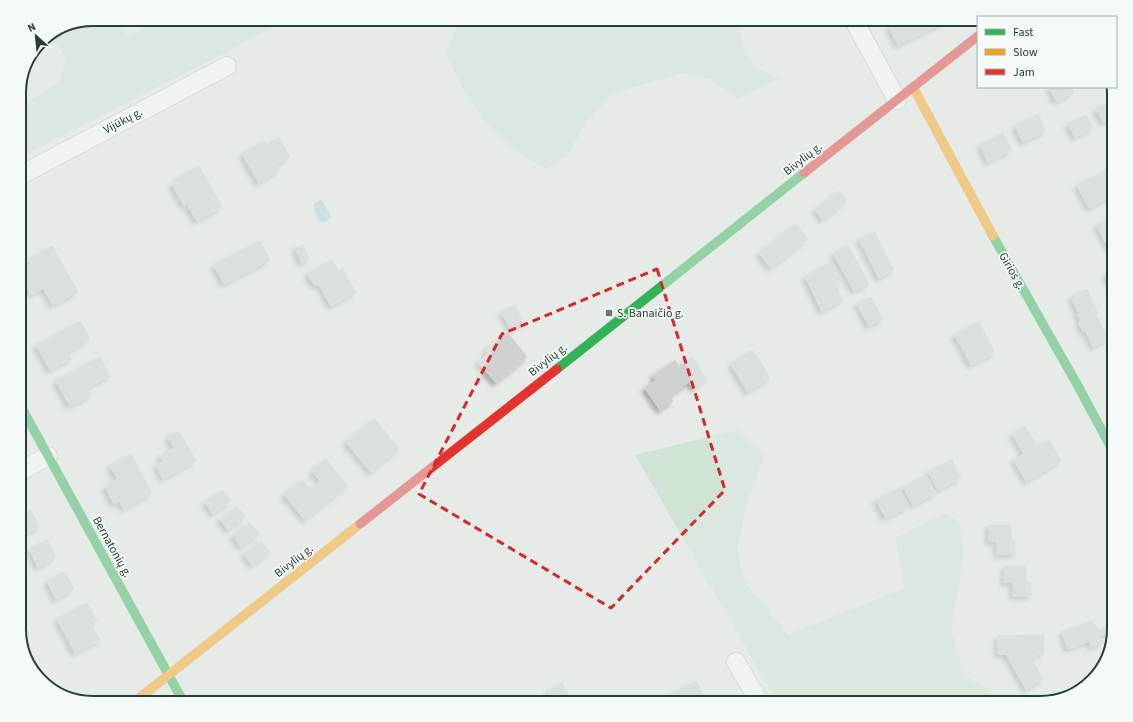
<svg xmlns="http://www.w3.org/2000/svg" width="1133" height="722" font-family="'Source Sans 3',sans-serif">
	<defs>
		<filter id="shadow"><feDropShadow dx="-3.5" dy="3.5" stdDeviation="2" flood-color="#0004"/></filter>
	</defs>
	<rect width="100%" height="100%" fill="#e6ebe8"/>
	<g fill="#cfe4d4">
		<path d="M93,19H116L128,36L160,19H290L19,158V106L31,100L59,82L67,59L49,35L65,25Z"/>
		<path d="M463,19H745L739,30L743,47L756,67L779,79L738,99L711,79L684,73L613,93L584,125L568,155L546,169L519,153L492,130L466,94L446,54L459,21Z"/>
		<path d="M737,430L765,454L747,504L737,548L744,581L788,635L905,588L895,538L946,513L959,522L964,552L951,631L965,676L984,687L1005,703H778L635,455Z"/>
	</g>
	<path fill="#a8d4d8" d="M321,199L331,216C330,220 326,222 322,223C317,219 313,209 314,204Z"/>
	<g fill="#cdd2d0" stroke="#cfd4d1" filter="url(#shadow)">
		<path d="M905,19H944L945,22L898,45L889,27Z"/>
		<path d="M1049,87H1071L1074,92L1056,101Z"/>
		<path d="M1114,100V117L1103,122L1096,109Z"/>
		<path d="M1038,114L1046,131L1023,142L1015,126Z"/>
		<path d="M1086,115L1093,128L1075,137L1068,124Z"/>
		<path d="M1003,133L1012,150L988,162L980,145Z"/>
		<path d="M279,137L290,157L276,165L280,170L259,183L242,154L264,141L266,145Z"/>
		<path d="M199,166L222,207L197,221L187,204L184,206L172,184L180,179L179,177Z"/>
		<path d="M1113,168L1114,171V195L1089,208L1077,185Z"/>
		<path d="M839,191L847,201L823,220L815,210Z"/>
		<path d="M1114,217V245L1108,247L1097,225Z"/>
		<path d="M796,224L808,239L771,268L759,253Z"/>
		<path d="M874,232L894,270L879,278L859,239Z"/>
		<path d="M260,241L270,260L224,284L214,265Z"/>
		<path d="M303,245L309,259L302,263L295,248Z"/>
		<path d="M848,245L869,284L854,291L833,253Z"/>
		<path d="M52,246L78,292L53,305L43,288L31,295L19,273V271L31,264L28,260Z"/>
		<path d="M332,260L338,271L343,269L356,293L331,306L319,284L315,286L307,273Z"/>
		<path d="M831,262L841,281L835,284L843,300L822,311L805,276Z"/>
		<path d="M1114,270V292L1105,274Z"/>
		<path d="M1087,289L1098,313L1081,322L1077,314L1079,313L1071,297Z"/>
		<path d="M871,297L883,319L869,326L857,304Z"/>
		<path d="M514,305L524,322L511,329L501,312Z"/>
		<path d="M1096,314L1108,339L1093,347L1085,330L1083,331L1079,323Z"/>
		<path d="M80,321L90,339L67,352L71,359L50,370L36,345Z"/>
		<path d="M979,322L995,353L971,365L955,335Z"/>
		<path d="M507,332L527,357L496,383L478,362L488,353L485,350Z"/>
		<path d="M753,350L770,378L748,392L731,364Z"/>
		<path d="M100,357L110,376L87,388L91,395L70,406L56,381Z"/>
		<path d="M692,357L707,379L694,388L689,382L670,396L673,401L660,410L645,388L656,380L653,376L675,360L679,366Z"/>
		<path d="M375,419L399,449L371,472L346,442Z"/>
		<path d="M1025,426L1037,446L1049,440L1061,461L1026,481L1014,460L1024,454L1012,434Z"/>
		<path d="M179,431L196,461L163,479L156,465L163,462L159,456L174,448L168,437Z"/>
		<path d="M131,454L152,493L124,509L120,501L114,504L105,486L118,479L110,466Z"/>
		<path d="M326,459L347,486L305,520L284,494L302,480L310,489L320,481L312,471Z"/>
		<path d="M952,460L961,478L938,490L928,472Z"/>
		<path d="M926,475L936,493L913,505L903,487Z"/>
		<path d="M899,488L909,506L886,518L876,500Z"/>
		<path d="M223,490L231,501L213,514L205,502Z"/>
		<path d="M237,506L245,517L228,530L220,519Z"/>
		<path d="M30,509L39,527L21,536L19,533V515Z"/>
		<path d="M250,523L259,534L241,547L233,535Z"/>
		<path d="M989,525H1011V541H1015V554H997V541H989Z"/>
		<path d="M47,540L56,557L38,567L29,549Z"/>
		<path d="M261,541L270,552L252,565L244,554Z"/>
		<path d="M1005,566H1026V582H1031V596H1013V582H1004Z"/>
		<path d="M65,572L74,589L56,599L47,581Z"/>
		<path d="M87,603L97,621L91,624L100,640L75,653L57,619Z"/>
		<path d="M1092,621L1098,630L1112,625L1114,629L1113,632L1101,636L1103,642L1091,647L1089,641L1068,649L1062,632Z"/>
		<path d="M1044,635V653L1036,654V657L1032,659L1043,679L1026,689L1006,654H998V636Z"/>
		<path d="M696,681L708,703H667L664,697Z"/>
		<path d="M562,683L573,703H554L548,691Z"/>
	</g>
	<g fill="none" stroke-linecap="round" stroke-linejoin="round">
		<g stroke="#c3c8c5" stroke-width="20">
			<g id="street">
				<path d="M853,19L897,100"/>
				<path d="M19,176L227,66"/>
				<path d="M19,472L48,456"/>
				<path d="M736,662L760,703"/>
			</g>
		</g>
		<g stroke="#c1c9c5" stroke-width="10">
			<g id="fast">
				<path d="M993,236L1078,386L1114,453"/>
				<path d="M557,369L804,173"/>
				<path d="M19,403L184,703"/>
			</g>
		</g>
		<g stroke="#c1c9c5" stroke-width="10">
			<g id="slow">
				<path d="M913,87L993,236"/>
				<path d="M133,703L360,524"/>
			</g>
		</g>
		<g stroke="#c1c9c5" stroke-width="10">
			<g id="jam">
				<path d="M804,173L978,36"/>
				<path d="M360,524L557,369"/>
			</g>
		</g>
		<use href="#street" stroke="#fbfcfc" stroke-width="18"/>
		<use href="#fast" stroke="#30b455" stroke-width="9"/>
		<use href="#slow" stroke="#ff9f0a" stroke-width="9"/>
		<use href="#jam" stroke="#e5322d" stroke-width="9"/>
	</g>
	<path d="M0 0H1133V722H0ZM657,269L725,490L611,608L419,494L502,334Z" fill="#e6ebe8" fill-opacity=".55" fill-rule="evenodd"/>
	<path fill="none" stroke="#d62828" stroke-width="3" stroke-dasharray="8 5" stroke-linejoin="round" d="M657,269L725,490L611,608L419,494L502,334Z"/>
	<rect fill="#677b74" stroke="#f4faf7" stroke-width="1.5" x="605" y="309" width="8" height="8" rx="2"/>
	<g text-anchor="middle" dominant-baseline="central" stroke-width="3.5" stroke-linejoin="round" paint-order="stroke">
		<g font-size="12" fill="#233f36" stroke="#f4faf7">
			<text transform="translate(123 121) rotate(-28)">Vijūkų g.</text>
			<text transform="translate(803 159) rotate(-38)">Bivylių g.</text>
			<text transform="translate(1012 271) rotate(60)">Girios g.</text>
			<text transform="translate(548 360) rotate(-38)">Bivylių g.</text>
			<text transform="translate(112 547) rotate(61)">Bernatonių g.</text>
			<text transform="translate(294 561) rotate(-38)">Bivylių g.</text>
		</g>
		<g font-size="12" fill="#233f36" stroke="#f4faf7" text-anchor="start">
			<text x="617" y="313">S. Banaičio g.</text>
		</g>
	</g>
	<path d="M0 0H1133V722H0ZM93 26H1040A67 67 0 0 1 1107 93V629A67 67 0 0 1 1040 696H93A67 67 0 0 1 26 629V93A67 67 0 0 1 93 26Z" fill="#f4faf7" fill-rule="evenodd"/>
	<path fill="none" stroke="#233f36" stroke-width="2" d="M93 26H1040A67 67 0 0 1 1107 93V629A67 67 0 0 1 1040 696H93A67 67 0 0 1 26 629V93A67 67 0 0 1 93 26Z"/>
	<rect x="977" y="16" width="140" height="72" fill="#f4faf7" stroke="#a0afaa"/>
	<rect x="985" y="29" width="20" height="6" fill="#30b455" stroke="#a0afaa"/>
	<text x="1013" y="36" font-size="12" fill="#233f36">Fast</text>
	<rect x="985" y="49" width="20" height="6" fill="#ff9f0a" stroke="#a0afaa"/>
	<text x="1013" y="56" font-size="12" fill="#233f36">Slow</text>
	<rect x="985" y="69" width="20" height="6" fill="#e5322d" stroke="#a0afaa"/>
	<text x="1013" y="76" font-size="12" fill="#233f36">Jam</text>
	<g transform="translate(36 36) rotate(333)" stroke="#f4faf7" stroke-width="3" paint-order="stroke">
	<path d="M0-3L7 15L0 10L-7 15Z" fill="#233f36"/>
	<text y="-6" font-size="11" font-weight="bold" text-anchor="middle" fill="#233f36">N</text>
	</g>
</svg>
